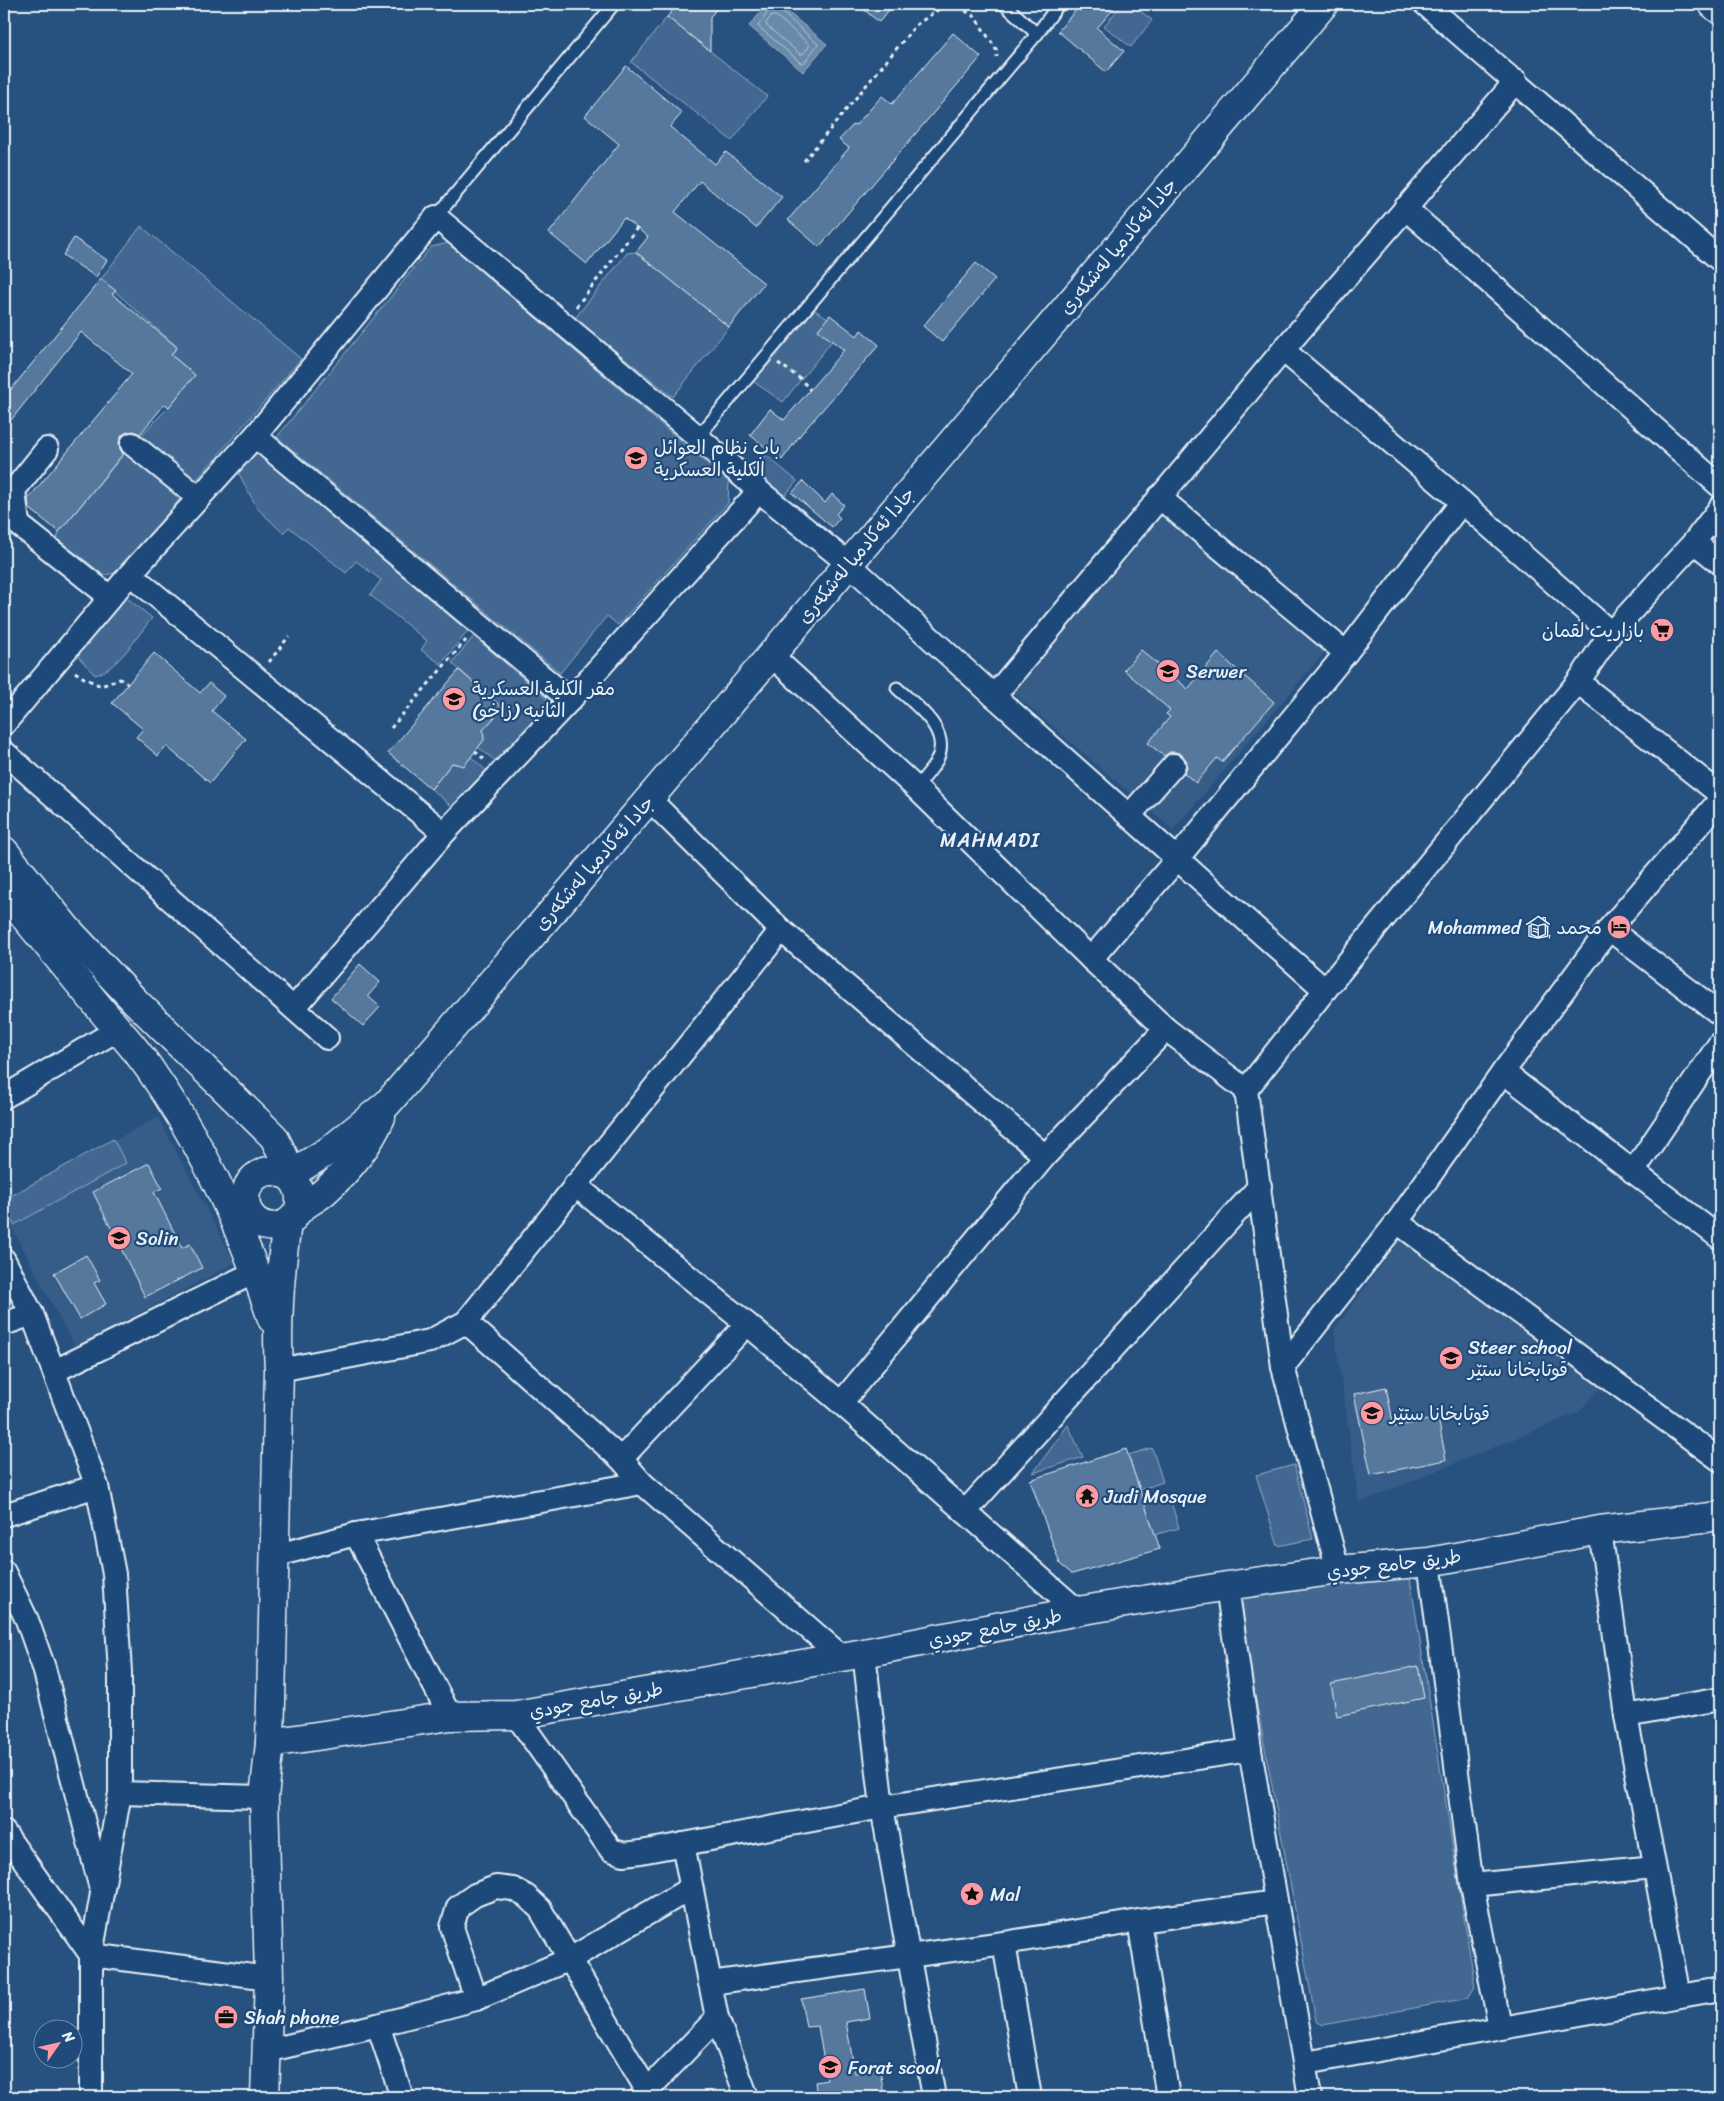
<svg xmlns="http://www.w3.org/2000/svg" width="1724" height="2101" font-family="Sriracha,'Playpen Sans Arabic',sans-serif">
	<rect width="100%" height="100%" fill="#27517f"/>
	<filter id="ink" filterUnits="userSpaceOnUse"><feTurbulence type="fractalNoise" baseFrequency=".02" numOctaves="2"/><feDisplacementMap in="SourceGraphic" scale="10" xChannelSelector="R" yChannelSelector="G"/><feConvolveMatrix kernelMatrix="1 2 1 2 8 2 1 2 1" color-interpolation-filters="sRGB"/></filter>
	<g filter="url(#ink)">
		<g fill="#355d88">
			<path d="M1163,512L1326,651L1173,830L1011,691Z"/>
			<path d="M158,1117L235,1263L75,1347L4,1213V1198Z"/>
			<path d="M1401,1238L1601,1386L1579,1412L1359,1503L1334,1330Z"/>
		</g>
		<g fill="#436891" stroke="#96acc4">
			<path d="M1122,4H1131L1152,20L1131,47L1104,26Z"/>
			<path d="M667,17L767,96L732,141L631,62Z"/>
			<path d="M141,226L301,359L116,573L104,575L57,539L59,532L132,444L169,407L195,375L171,355L177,347L101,279Z"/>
			<path d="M448,243L729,482L728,503L618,625L607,616L560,673L277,437L431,247Z"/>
			<path d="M636,252L729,327L673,397L575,318L627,253Z"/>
			<path d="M808,306L828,318L818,330L832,341L783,402L748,378Z"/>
			<path d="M257,449L468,631L441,664L421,650L427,641L370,595L381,580L356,561L346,573L289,527L283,533L257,508L238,472Z"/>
			<path d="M766,455L797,481L783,498L752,472Z"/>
			<path d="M126,597L152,618C138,635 117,670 95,675L76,654Z"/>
			<path d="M474,636L550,702L498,763L478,747L483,730L502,708L452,663Z"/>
			<path d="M471,757L489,773L456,810L431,789L452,763L464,765Z"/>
			<path d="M113,1139L126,1163L14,1225L4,1206V1200Z"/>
			<path d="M1068,1425L1083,1457L1033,1473Z"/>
			<path d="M1152,1448L1163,1482L1139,1490L1128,1455Z"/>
			<path d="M1294,1465L1313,1539L1278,1546L1256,1475Z"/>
			<path d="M1169,1495L1179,1528L1154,1535L1144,1502Z"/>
			<path d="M1408,1565L1475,1987L1468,1998L1323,2025L1316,2021L1237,1599L1243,1588Z"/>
		</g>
		<path fill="#6b8aaa" stroke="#9db3c9" d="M768,4H778L827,44L803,72L749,26Z"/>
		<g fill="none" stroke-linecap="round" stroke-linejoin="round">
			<g stroke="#b6c8d9" stroke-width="1">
				<path d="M775,6L818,44L804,63H801L758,26L772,6Z"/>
				<path d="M772,16H776L809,44V47L803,54H800L767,26L766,23Z"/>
			</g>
		</g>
		<g fill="#57789d" stroke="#e8f1f8">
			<path d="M678,4H720L710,17V51L667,17Z"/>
			<path d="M857,4H894L879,22Z"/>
			<path d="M1081,4H1118L1097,28L1124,51L1106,72L1058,31Z"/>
			<path d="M953,33L981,57L819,247L788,220L849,148L839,140L854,124L856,125L882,96L892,104Z"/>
			<path d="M626,66L682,113L670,127L715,164L726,152L782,197L756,228L700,181L675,212L764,283L729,327L636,252L648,237L624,218L587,264L549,233L619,144L585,116Z"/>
			<path d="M74,238L107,260L96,277L63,255Z"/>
			<path d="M976,263L995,279L942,342L923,326Z"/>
			<path d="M101,279L116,291L112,294L177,347L171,355L195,375L169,407L165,404L140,434L134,431L127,432L122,435L119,442L120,449L123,454L59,532L29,508L28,499L132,374L81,332L4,429V398Z"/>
			<path d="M830,315L857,336L861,330L879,345L801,434L782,460L750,435L770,409L784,420L844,350L818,330Z"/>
			<path d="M803,481L825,503L832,494L844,505L836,514L840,518L832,527L792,493Z"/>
			<path d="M1141,650L1188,689L1218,653L1274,702L1222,762L1217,758L1196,783L1184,773L1187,767V761L1182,755L1176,752H1170L1164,756L1148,743L1170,717L1166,714L1170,710L1124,670Z"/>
			<path d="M154,653L200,693L209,683L224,696L212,711L246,739L210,783L166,746L158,756L136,737L143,729L112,703Z"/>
			<path d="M459,670L503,708L483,730L484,740L464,766L452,763L431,789L388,753Z"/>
			<path d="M360,964L380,982L368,996L380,1007L363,1026L331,998Z"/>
			<path d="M149,1163L162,1188L154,1192L182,1248L190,1244L202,1268L145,1297L93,1192Z"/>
			<path d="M86,1255L100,1280L94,1283L106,1304L80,1319L54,1273Z"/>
			<path d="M1386,1387L1394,1427L1438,1418L1446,1460L1371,1475L1354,1394Z"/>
			<path d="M1126,1449L1160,1549L1072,1574L1060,1564L1030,1480Z"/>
			<path d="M1418,1666L1424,1698L1337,1716L1331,1684Z"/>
			<path d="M865,1989L870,2018L846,2022L855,2073L880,2069L884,2097H817L815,2082L827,2080L818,2026L806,2027L801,1999Z"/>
		</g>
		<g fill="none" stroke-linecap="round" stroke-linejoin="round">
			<g stroke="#e8f1f8" stroke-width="15">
				<g id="service">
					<path d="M1004,4L1037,34"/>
					<path d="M436,217L614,4"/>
					<path d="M698,437L1037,34L1059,4"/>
					<path d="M897,688C915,705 952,730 937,760C932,770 922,780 916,788"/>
				</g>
			</g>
			<g stroke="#e8f1f8" stroke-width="26">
				<g id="minor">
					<path d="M1425,4L1720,260"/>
					<path d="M1405,208L1720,486"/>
					<path d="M1283,350L1462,502L1611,633"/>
					<path d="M255,436L570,700"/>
					<path d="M132,444L199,498"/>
					<path d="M47,449L14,490L18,524L110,597"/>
					<path d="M1159,497L1346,653"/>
					<path d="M1694,542L1720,563"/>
					<path d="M130,574L444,833"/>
					<path d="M771,655L916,788L1091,959L1166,1029L1246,1090"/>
					<path d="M1578,682L1720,794"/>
					<path d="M994,696L1283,350L1516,81"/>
					<path d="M4,724L130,574L255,436L436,217L698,437L759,491L849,564L994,696L1325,990"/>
					<path d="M4,752L327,1038"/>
					<path d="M649,799L781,930L1045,1156"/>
					<path d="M1129,816L1174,765"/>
					<path d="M1609,929L1720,1014"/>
					<path d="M1091,959L1177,859L1346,653L1462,502"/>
					<path d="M294,1008L444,833L570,700L759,491"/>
					<path d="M1503,1072L1720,1238"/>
					<path d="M4,1097L117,1030"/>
					<path d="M1633,1172L1720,1043"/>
					<path d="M575,1185L747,1324L841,1403L1078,1611"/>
					<path d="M1397,1222L1720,1460"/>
					<path d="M4,1260L32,1314L97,1486L114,1574L120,1672V1793L91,1955V2097"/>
					<path d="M466,1322L621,1459L642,1483L841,1656"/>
					<path d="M4,1324L32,1314"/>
					<path d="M1283,1367L1397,1222L1503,1072L1609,929L1720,800"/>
					<path d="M279,1370L430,1341L466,1322L781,930"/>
					<path d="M55,1371L257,1271"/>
					<path d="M841,1403L1045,1156L1166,1029"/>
					<path d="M621,1459L747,1324"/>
					<path d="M965,1512L1260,1186"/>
					<path d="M4,1515L97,1486"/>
					<path d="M1600,1530L1626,1716L1679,1996"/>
					<path d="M356,1534L450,1716"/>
					<path d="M274,1556L356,1534L642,1483"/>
					<path d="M1429,1562L1472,1885L1500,2027"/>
					<path d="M1338,1570L1283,1367L1246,1090L1325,990L1578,682L1611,633L1694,542L1720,508"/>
					<path d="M4,1572L27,1620L44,1668L100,1885"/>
					<path d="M1227,1586L1250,1750L1310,2097"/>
					<path d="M864,1653L882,1807L934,2097"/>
					<path d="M516,1715L611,1850L624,1854L641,1852L882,1807L1250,1750"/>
					<path d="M1626,1716L1720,1699"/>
					<path d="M120,1793L264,1797"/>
					<path d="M4,1832L91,1955L269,1978"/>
					<path d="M683,1844L717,2018L747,2097"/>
					<path d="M1472,1885L1654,1867"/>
					<path d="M1139,1921L1168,2097"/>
					<path d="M1004,1943L1030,2097"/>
					<path d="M710,1983L1004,1943L1139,1921L1276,1902"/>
					<path d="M476,1999L452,1927L458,1907L475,1895L496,1887L513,1889L526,1896L540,1909L651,2097"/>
					<path d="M378,2025L402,2097"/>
					<path d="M266,2051L378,2025L476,1999L570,1959L691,1888"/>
					<path d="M1305,2063L1720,1989"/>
					<path d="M641,2097L717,2018"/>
				</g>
			</g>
			<g stroke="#e8f1f8" stroke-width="31">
				<path id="tertiary" d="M270,1743L450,1716L516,1715L864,1653L1078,1611L1227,1586L1338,1570L1429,1562L1600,1530L1720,1516"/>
			</g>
			<g stroke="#e8f1f8" stroke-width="31">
				<g id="secondary">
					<path d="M1713,4L1720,10"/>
					<path d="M4,851L68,930L135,1001L274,1137L284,1157V1174"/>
					<path d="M4,892C37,932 70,972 103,1012C119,1031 137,1050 151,1071C204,1147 243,1231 272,1319"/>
					<path d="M289,1175L330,1150L387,1104L649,799L1324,4"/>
					<path d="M299,1210C308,1166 255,1158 246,1192C244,1202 247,1213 255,1220C265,1229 282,1229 292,1219C295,1216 296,1213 299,1210C306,1203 316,1199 324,1192C348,1171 368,1147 381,1117"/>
					<path d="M265,2097L269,1978L264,1797L270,1743L279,1370C276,1320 280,1272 287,1223"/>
				</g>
			</g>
			<g stroke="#e8f1f8" stroke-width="3" stroke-dasharray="4 4" stroke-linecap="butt">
				<path d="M804,161L916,25L939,9L958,6L975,17L996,49L997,57"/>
				<path d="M576,307L637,228"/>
				<path d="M778,363L801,379L810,390"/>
				<path d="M269,662L289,636"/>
				<path d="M75,672L84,678L101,686L120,679L128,684"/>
				<path d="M391,728L466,640"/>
				<path d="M475,751L485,760"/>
			</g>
			<use href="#service" stroke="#1f4a7a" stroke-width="11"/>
			<use href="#minor" stroke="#1f4a7a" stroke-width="22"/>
			<use href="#tertiary" stroke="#1f4a7a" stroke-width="28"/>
			<use href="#secondary" stroke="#1f4a7a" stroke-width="28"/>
		</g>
	</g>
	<defs>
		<g id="university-disc" transform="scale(1.25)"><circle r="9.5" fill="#ff9aa2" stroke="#1f4a7a"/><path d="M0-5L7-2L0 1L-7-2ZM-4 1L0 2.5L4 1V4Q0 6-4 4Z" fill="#111"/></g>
		<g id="supermarket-disc" transform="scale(1.25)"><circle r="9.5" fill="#ff9aa2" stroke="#1f4a7a"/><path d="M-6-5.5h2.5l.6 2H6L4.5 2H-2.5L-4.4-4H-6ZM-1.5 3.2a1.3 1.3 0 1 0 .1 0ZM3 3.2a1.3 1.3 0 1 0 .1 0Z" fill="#111"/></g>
		<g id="school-disc" transform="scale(1.25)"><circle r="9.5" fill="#ff9aa2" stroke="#1f4a7a"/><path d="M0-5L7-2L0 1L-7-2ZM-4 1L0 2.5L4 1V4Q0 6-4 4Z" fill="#111"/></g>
		<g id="hotel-disc" transform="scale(1.25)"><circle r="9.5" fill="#ff9aa2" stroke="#1f4a7a"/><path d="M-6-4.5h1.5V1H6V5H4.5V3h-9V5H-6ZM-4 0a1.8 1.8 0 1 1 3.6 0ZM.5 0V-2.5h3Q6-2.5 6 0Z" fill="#111"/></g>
		<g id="temple-disc" transform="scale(1.25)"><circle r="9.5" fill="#ff9aa2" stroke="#1f4a7a"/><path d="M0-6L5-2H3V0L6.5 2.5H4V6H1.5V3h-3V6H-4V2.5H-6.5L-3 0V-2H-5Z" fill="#111"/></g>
		<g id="sight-disc" transform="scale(1.25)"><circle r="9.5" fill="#ff9aa2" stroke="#1f4a7a"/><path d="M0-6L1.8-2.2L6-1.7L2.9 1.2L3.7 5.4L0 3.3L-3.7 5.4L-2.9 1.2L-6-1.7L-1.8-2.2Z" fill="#111"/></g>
		<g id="office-disc" transform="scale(1.25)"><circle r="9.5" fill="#ff9aa2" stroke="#1f4a7a"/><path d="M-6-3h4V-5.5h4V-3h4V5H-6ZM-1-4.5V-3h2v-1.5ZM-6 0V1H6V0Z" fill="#111"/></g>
	</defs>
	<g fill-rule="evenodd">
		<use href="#university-disc" x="636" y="458"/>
		<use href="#supermarket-disc" x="1662" y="630"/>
		<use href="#school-disc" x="1168" y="671"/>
		<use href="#university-disc" x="454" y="699"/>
		<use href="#hotel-disc" x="1619" y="927"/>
		<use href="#school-disc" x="119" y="1238"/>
		<use href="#school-disc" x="1451" y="1358"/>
		<use href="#school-disc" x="1372" y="1413"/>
		<use href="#temple-disc" x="1087" y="1496"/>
		<use href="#sight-disc" x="972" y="1894"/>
		<use href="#office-disc" x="226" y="2017"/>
		<use href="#school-disc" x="830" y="2067"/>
	</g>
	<g text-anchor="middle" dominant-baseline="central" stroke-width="4.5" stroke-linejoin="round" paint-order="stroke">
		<g font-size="19" fill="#e8f1f8" stroke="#1f4a7a">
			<text transform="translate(1118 246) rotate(-50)">جادا ئه‌كادميا له‌شكه‌رى</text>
			<text transform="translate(856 555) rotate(-50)">جادا ئه‌كادميا له‌شكه‌رى</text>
			<text transform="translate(594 863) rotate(-49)">جادا ئه‌كادميا له‌شكه‌رى</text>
			<text transform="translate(1394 1564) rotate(-7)">طريق جامع جودي</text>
			<text transform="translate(995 1628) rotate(-11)">طريق جامع جودي</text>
			<text transform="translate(596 1700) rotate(-10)">طريق جامع جودي</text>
		</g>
		<g font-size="19" fill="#e8f1f8" stroke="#1f4a7a" text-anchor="start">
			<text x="654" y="447">باب نظام العوائل<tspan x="654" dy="22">الكلية العسكرية</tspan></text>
			<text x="1644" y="630" text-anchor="end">بازاريت لقمان</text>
			<text x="1186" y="671">Serwer</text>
			<text x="472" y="688">مقر الكلية العسكرية<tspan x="472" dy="22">الثانيه (زاخو)</tspan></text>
			<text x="1602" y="927" text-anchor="end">Mohammed 🏠 محمد</text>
			<text x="136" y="1238">Solin</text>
			<text x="1468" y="1347">Steer school<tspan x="1468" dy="22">قوتابخانا ستێر</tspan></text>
			<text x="1390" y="1413">قوتابخانا ستێر</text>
			<text x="1104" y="1496">Judi Mosque</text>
			<text x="990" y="1894">Mal</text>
			<text x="244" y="2017">Shah phone</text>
			<text x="848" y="2067">Forat scool</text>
		</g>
		<g font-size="20" letter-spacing="1" fill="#e8f1f8" stroke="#1f4a7a">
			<text x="990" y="840">MAHMADI</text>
		</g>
	</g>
	<rect width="1724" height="2101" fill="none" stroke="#1f4a7a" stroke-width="20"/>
	<rect x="10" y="10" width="1704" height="2081" fill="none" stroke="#e8f1f8" stroke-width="2" filter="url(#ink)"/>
	<g transform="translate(58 2044) rotate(56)"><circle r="24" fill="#1f4a7a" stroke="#6f8dac"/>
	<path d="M0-4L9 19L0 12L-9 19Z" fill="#ff9aa2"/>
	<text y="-8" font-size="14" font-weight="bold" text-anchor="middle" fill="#e8f1f8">N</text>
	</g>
</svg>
